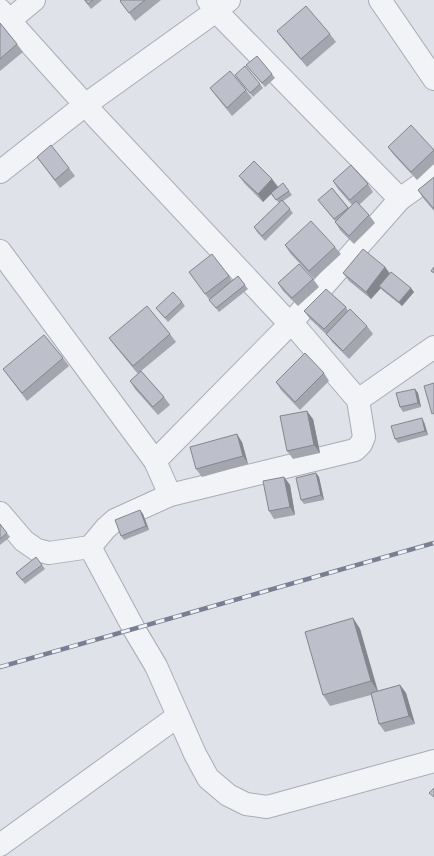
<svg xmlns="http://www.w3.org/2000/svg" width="434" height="856" font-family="'Asap Condensed',sans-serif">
	<rect width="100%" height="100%" fill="#dfe2e8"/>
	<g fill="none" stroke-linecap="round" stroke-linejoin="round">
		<g stroke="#a8acb5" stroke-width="24">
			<g id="street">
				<path d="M380,0L434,79"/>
				<path d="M0,10L97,118L290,324L400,199L216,11L208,0"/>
				<path d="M10,20L34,0"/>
				<path d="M0,172L85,105L216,11L229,0"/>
				<path d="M400,199L434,175"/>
				<path d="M0,251L155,461L170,495"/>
				<path d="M358,400L434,347"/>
				<path d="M155,461L290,324"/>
				<path d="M0,513L24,541L37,550L49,553L90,547L106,528L115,520L170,495L355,450L361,444L364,437L358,400L292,323"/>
				<path d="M90,547L134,629L156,666L195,754L208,778L228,795L246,804L267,807L434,761"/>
				<path d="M0,845L178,716"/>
			</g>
		</g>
		<use href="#street" stroke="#f2f3f7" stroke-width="22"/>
		<g stroke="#797f92" stroke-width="4.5">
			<path id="rail" d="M0,667L434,543"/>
		</g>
		<use href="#rail" stroke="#eff1f6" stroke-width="3" stroke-dasharray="9" stroke-linecap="butt"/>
	</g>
	<g fill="#a3a5af">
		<path d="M84,0H102L91,9Z"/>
		<path d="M121,0H161L135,21L120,1Z"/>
		<path d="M0,23L17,44L23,52L0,71Z"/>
		<path d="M277,31L330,34L336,42L307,67L283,39Z"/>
		<path d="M246,65L272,74L275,78L265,87Z"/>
		<path d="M235,75L260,84L263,88L253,97Z"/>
		<path d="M210,88L246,90L252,98L232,116L216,96Z"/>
		<path d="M388,147L434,150V164L417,180L393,154Z"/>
		<path d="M37,157L69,168L75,176L60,188Z"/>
		<path d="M239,176L272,179L278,187L289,191L292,195L283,201L293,213L265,241L257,232L254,227L279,203L271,194L263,202L245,184Z"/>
		<path d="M434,177V211L423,198L418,190Z"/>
		<path d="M333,181L368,184L373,192L359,205L369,215L375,223L354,244L340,230L335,222V221L318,200L332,188L349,208L352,205L338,189Z"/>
		<path d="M285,245L335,247L341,254L314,279L290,253Z"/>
		<path d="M385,267L390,274L414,292L402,306L382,290L381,288L371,299L349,281L343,273Z"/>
		<path d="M189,272L229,276L232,281L238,276L248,289L219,312L211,302Z"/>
		<path d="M313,279L319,287L298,306L283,291L278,283Z"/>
		<path d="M182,302L185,306L168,322L156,308Z"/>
		<path d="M346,307L348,311L367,326L373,334L349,359L332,342L328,336L310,319L304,311Z"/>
		<path d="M170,334L176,342L141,371L164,397L170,405L158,415L135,389L130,381L138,374L115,346L109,338Z"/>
		<path d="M63,358L69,366L27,401L3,369Z"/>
		<path d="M324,373L329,381L300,410L281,390L276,382Z"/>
		<path d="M415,389L418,393L421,407L403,412L400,407Z"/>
		<path d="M313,419L320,453L293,459L287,451Z"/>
		<path d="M424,422L428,435L398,443L395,439Z"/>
		<path d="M242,442L248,464L202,477L196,469Z"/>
		<path d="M316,473L319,477L324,500L304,504L301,500Z"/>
		<path d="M284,477L290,485L295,515L274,519L269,511Z"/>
		<path d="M140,510L143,514L149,530L124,540L121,536Z"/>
		<path d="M0,524L10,537L0,545Z"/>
		<path d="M42,565L45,569L25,584L16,573Z"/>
		<path d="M353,618L360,629L378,691L400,685L406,693L415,724L385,732L379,724L371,695L330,706L323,695Z"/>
	</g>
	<g fill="#84868e">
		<path d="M272,179L278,187L263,202L258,194Z"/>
		<path d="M385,267L391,275L379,286L381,288L371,299L366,292Z"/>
		<path d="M411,288L414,292L402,306L399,302Z"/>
		<path d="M415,389L418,393L421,407L418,403Z"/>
		<path d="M307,411L313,419L320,453L314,445Z"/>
		<path d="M422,418L424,422L428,435L425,431Z"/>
		<path d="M237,434L242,442L248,464L243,456Z"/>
		<path d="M316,473L319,477L324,500L321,495Z"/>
		<path d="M284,477L290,485L295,515L290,507Z"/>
		<path d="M140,510L143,514L149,530L146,526Z"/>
		<path d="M353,618L360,629L378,692L371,681Z"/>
		<path d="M400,685L406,693L415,724L409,716Z"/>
	</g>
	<g fill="#bdc0cb" stroke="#84868e">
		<path d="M85,0H93L88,4Z"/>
		<path d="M121,0H145L129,13L120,1Z"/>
		<path d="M306,6L330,34L301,59L277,31Z"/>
		<path d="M0,23L17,44L0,59Z"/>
		<path d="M257,56L272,74L262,83L246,65Z"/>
		<path d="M245,66L260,84L250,93L235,75Z"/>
		<path d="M230,71L246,90L227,108L210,88Z"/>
		<path d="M411,125L434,150L411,172L388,147Z"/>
		<path d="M51,145L69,168L55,180L37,157Z"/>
		<path d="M254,161L272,179L258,194L239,176Z"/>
		<path d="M351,165L368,184L350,200L333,181Z"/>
		<path d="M434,177V209L418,190Z"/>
		<path d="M283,183L289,191L276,200L271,193Z"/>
		<path d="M332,188L348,208L334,219L318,200Z"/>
		<path d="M282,200L290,209L262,236L254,227Z"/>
		<path d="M356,201L369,215L349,236L335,222Z"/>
		<path d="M311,221L335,247L309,271L285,245Z"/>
		<path d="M363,249L385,267L366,292L343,273Z"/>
		<path d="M212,254L229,276L205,294L189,272Z"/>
		<path d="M299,264L313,279L292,298L278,283Z"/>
		<path d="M434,267V273L431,271Z"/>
		<path d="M391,272L411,288L399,302L379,286Z"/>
		<path d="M238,276L245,285L216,308L209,300Z"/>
		<path d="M326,289L346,307L324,329L304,311Z"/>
		<path d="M173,292L182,302L165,318L156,308Z"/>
		<path d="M147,306L170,334L133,366L109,338Z"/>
		<path d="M350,309L367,326L343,351L326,334Z"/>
		<path d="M44,335L63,358L22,393L3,369Z"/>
		<path d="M305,353L324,373L295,402L276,382Z"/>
		<path d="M141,371L164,397L153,407L130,381Z"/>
		<path d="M434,383V413L432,414L424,386Z"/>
		<path d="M415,389L418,403L400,407L396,393Z"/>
		<path d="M307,411L314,445L287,451L280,416Z"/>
		<path d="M422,418L425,431L395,439L391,426Z"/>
		<path d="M237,434L243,456L196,469L190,447Z"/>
		<path d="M316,473L321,495L301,500L296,478Z"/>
		<path d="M284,477L290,507L269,511L263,481Z"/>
		<path d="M140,510L146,526L121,536L115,520Z"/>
		<path d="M0,524L7,533L0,539Z"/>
		<path d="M36,557L42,565L22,580L16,573Z"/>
		<path d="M353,618L371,681L323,695L305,632Z"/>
		<path d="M400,685L409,716L379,724L371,693Z"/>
		<path d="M434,788V797L429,793Z"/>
	</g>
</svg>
